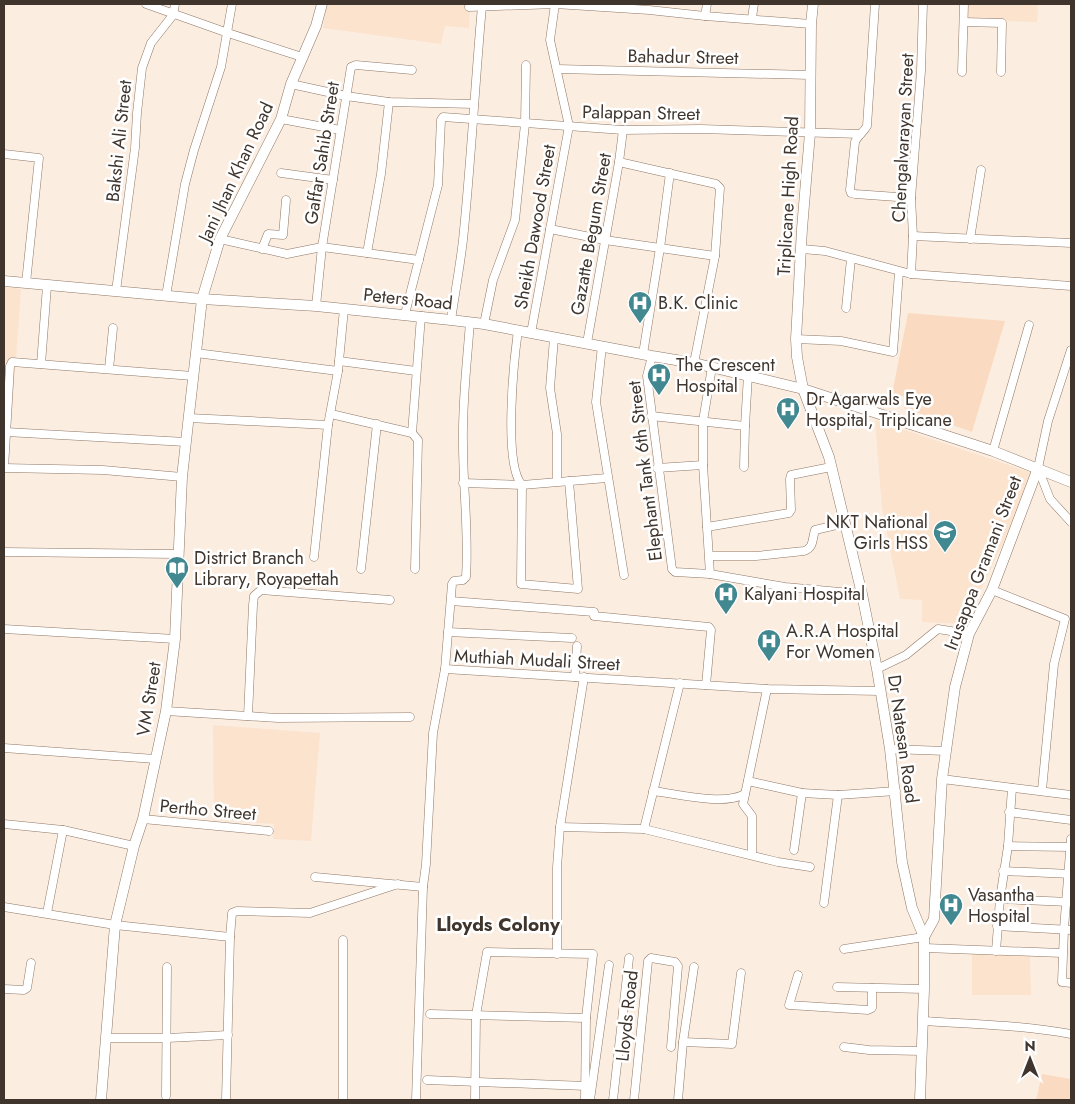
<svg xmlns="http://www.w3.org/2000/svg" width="1075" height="1104" font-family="Jost,sans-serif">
	<rect width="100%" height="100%" fill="#fcede1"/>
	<g fill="#fbe3ce">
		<path d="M327,4H470L469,28L445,26L441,44L323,28Z"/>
		<path d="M967,4H1038L1037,22L965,20Z"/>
		<path d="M4,287L21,289L8,467H4Z"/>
		<path d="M875,420L1035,474L965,624L922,622V600L900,599L882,508Z"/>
		<path d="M213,725L320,733L311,841L273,839L274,824L214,820Z"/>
		<path d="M972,952L1030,956L1031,995H972Z"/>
	</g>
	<g fill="#fadbc2">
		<path d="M908,313L1005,321L972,432L904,408L905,397L892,394Z"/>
		<path d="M1042,1074L1071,1079V1100H1036Z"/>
	</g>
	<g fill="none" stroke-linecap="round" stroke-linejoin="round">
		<g stroke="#8e7866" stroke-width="9">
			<g id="street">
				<path d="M146,4L228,33L302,57"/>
				<path d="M470,4L469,7L555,4L649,10L705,16L811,24"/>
				<path d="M875,4L867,126C864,132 858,135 855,142L850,190L851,193L855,194L911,198"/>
				<path d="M705,16L707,4"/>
				<path d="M752,18L754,4"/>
				<path d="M964,22L1002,23L1001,72"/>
				<path d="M557,69L810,75"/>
				<path d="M962,72L964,4"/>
				<path d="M291,84L346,96L389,102L474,104"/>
				<path d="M281,119L340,130"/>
				<path d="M4,154L39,158L26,283"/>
				<path d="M619,162L716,184L720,188L715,256L694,363"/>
				<path d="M281,173L333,180"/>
				<path d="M550,229L605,240L715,256"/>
				<path d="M913,236L1071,243"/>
				<path d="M220,239L287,254L322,247L419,260"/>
				<path d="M970,239L981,170"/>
				<path d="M262,249L268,234L283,235L286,200"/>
				<path d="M802,249L825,251L911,274L1071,286"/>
				<path d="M367,253L381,174L389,102"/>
				<path d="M911,274L913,236L911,198L921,71L923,4"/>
				<path d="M116,291L135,148L137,113L142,68L151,43L173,15L175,4"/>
				<path d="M166,296L185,184L194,150L221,67L232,4"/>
				<path d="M316,306L322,247L351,67L356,65L412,70"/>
				<path d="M846,308L851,259"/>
				<path d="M405,314L438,185L441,120L443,117L623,130L701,129L860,134"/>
				<path d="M451,320C455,293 460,266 463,240C471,162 475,84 482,6"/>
				<path d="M484,324L493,280L515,220L525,124L526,65"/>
				<path d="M518,330C514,359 503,464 522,485L521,584L578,589L569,481"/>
				<path d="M531,333L569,126L550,40L555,4"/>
				<path d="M554,338L550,388L557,434V481"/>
				<path d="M796,339L841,341L893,352L899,272"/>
				<path d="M587,343L619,162L623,130"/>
				<path d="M602,346L596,402L624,575"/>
				<path d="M1071,350L1048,421L1038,468L1050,499L1071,522"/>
				<path d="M196,353L338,371"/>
				<path d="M643,354L660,248L670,173"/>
				<path d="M652,356L647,376L672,569L675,572L710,574L785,587L862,594"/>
				<path d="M339,361L416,371"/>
				<path d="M41,364L47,286"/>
				<path d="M109,369L113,328"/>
				<path d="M331,414L412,433"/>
				<path d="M651,416L745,426"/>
				<path d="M189,418L328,425"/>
				<path d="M6,432L186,442"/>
				<path d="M993,451L1029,325"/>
				<path d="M744,467L745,426L748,375"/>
				<path d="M4,468L10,366L12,362L193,376"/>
				<path d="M4,468L103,470L182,477"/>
				<path d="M657,468L703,465"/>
				<path d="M463,483L522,485L607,478"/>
				<path d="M707,527L789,513L791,510L790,479L791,475L831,467"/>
				<path d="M4,552L177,554"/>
				<path d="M710,556H756L804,551C814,548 812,539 815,530L845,523"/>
				<path d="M314,557L328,425L338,371L344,309"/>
				<path d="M361,569L377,424"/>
				<path d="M415,569L418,440L412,433L421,316"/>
				<path d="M710,574L703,465V421L712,367"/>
				<path d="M992,590L1065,619L1054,664L1042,790"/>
				<path d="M451,601L594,612V616L709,627L711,630L706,685"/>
				<path d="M4,629L175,639"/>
				<path d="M448,632L572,638"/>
				<path d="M445,669L767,689L880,691"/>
				<path d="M877,669L906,655L938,629L969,634"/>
				<path d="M575,677L577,646"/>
				<path d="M166,711L278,718L410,717"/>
				<path d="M248,716L253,605L254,596L261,590L390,600"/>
				<path d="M4,748L155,759"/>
				<path d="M890,749L946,751"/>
				<path d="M942,779L1071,795"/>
				<path d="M748,781L802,793"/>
				<path d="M653,791C678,794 723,806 745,794"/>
				<path d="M1009,812L1071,820"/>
				<path d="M143,819L269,831"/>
				<path d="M4,824L63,830L134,846"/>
				<path d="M560,827L644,829L778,862L810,867"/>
				<path d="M644,829L680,683"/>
				<path d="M1071,839L1064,929L1062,982L1071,983"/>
				<path d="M1008,846L1071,847"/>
				<path d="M794,850L802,793L838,795L896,791"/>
				<path d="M752,855V816L743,804L767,689"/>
				<path d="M1003,871L1071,874"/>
				<path d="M315,877L423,887"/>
				<path d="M1000,899L1070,902"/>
				<path d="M824,903L838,795"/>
				<path d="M4,907L115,925L230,937"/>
				<path d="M47,913L63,830"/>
				<path d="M997,926L1071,930"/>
				<path d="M343,940V1100"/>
				<path d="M925,948L1062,953"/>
				<path d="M844,949L924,937"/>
				<path d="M996,951L1000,899L1008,846L1012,788"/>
				<path d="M557,954V867L560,827L584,677"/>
				<path d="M798,975L789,1005L868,1010L872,1008V988"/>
				<path d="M837,987L924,989"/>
				<path d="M4,989L24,990L27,988L31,963"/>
				<path d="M430,1014L586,1018"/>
				<path d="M923,1021C972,1024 1022,1025 1071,1034"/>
				<path d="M106,1038H167L228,1035"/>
				<path d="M683,1042L732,1044L741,973"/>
				<path d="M844,1047L869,1050L922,1051"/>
				<path d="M427,1080L586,1086"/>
				<path d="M166,1096L167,967"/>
				<path d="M226,1100L230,937L232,913L237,911L310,913L398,884"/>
				<path d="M416,1100L423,887L426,864L433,733L445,669L452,584L454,581L463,580L466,577C469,533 463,488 463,444C462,403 467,363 470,322"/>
				<path d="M475,1100L476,1015L487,952L593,954L586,1018L585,1100"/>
				<path d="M590,1100L609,965"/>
				<path d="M613,1100L629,958"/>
				<path d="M634,1100L648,961L651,958L675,962L678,966L671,1047"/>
				<path d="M678,1100L683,1042L694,967"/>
			</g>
		</g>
		<g stroke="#8e7866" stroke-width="11">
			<g id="secondary">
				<path d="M813,4L811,24L810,133L802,229L796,339L797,357L803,389L829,457L862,594L877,669L890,749L902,862L912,908L924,937V989L920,1100"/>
				<path d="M4,281L202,299L316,306L451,320L484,324L652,356L694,363L803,389L993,451L1071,482"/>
				<path d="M924,937L934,919L942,779L955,687L969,634L992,590L1038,468"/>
				<path d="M101,1100L115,925L134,846L143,819L166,711L175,639L182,477L202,299L220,239L281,119L291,84L316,26L322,4"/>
			</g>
		</g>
		<use href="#street" stroke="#fff" stroke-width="8"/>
		<use href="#secondary" stroke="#fff" stroke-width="10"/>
	</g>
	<defs>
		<g id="hospital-pin" transform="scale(1.25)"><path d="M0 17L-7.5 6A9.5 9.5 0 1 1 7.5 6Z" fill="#418890" stroke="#fff"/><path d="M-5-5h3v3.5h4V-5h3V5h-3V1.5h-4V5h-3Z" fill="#fff"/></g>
		<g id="school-pin" transform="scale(1.25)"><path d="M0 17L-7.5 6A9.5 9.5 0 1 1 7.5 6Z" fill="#418890" stroke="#fff"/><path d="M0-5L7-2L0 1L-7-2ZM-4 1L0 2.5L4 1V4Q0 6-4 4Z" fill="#fff"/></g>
		<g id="library-pin" transform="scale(1.25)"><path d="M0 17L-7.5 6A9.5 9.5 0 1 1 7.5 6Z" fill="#418890" stroke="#fff"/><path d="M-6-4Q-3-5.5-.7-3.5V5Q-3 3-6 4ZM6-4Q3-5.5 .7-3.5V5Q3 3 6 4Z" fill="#fff"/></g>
	</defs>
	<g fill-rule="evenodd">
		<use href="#hospital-pin" x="640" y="303"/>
		<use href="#hospital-pin" x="659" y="375"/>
		<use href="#hospital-pin" x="788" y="409"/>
		<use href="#school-pin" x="945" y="532"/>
		<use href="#library-pin" x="177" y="568"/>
		<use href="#hospital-pin" x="726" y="594"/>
		<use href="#hospital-pin" x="769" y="641"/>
		<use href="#hospital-pin" x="951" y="905"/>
	</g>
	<g text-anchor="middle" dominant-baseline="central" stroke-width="5" stroke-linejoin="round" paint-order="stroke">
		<g font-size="18" fill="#3f352d" stroke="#fff">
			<text transform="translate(683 57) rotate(1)">Bahadur Street</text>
			<text transform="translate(641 113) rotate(1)">Palappan Street</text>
			<text transform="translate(903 138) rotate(-87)">Chengalvarayan Street</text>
			<text transform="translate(119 141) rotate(-84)">Bakshi Ali Street</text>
			<text transform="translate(322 153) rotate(-81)">Gaffar Sahib Street</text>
			<text transform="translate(236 172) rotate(-65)">Jani Jhan Khan Road</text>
			<text transform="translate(788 196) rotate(-87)">Triplicane High Road</text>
			<text transform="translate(535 227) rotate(-80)">Sheikh Dawood Street</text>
			<text transform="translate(591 234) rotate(-80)">Gazatte Begum Street</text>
			<text transform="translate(408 299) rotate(6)">Peters Road</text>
			<text transform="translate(645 471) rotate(-97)">Elephant Tank 6th Street</text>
			<text transform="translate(983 563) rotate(-69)">Irusappa Gramani Street</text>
			<text transform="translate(537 660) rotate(3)">Muthiah Mudali Street</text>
			<text transform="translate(149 699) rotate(-81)">VM Street</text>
			<text transform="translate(903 739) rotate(82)">Dr Natesan Road</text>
			<text transform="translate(208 810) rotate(5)">Pertho Street</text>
			<text transform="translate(627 1016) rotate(-84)">Lloyds Road</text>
		</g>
		<g font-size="18" fill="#3f352d" stroke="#fff" text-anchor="start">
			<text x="658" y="303">B.K. Clinic</text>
			<text x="676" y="365">The Crescent<tspan x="676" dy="21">Hospital</tspan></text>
			<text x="806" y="399">Dr Agarwals Eye<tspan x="806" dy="21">Hospital, Triplicane</tspan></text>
			<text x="928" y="522" text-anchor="end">NKT National<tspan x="928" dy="21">Girls HSS</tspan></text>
			<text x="194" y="558">District Branch<tspan x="194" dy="21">Library, Royapettah</tspan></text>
			<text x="744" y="594">Kalyani Hospital</text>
			<text x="786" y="631">A.R.A Hospital<tspan x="786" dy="21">For Women</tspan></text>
			<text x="968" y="895">Vasantha<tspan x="968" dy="21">Hospital</tspan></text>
		</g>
		<g font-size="19" font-weight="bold" fill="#3f352d" stroke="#fff">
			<text x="498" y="924">Lloyds Colony</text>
		</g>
	</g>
	<rect width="1075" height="1104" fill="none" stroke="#3f352d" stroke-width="10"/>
	<g transform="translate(1030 1059)" stroke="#ffffff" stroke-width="4" paint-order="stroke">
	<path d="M0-4L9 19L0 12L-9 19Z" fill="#3f352d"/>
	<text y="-8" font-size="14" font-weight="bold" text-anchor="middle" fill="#3f352d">N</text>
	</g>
</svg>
